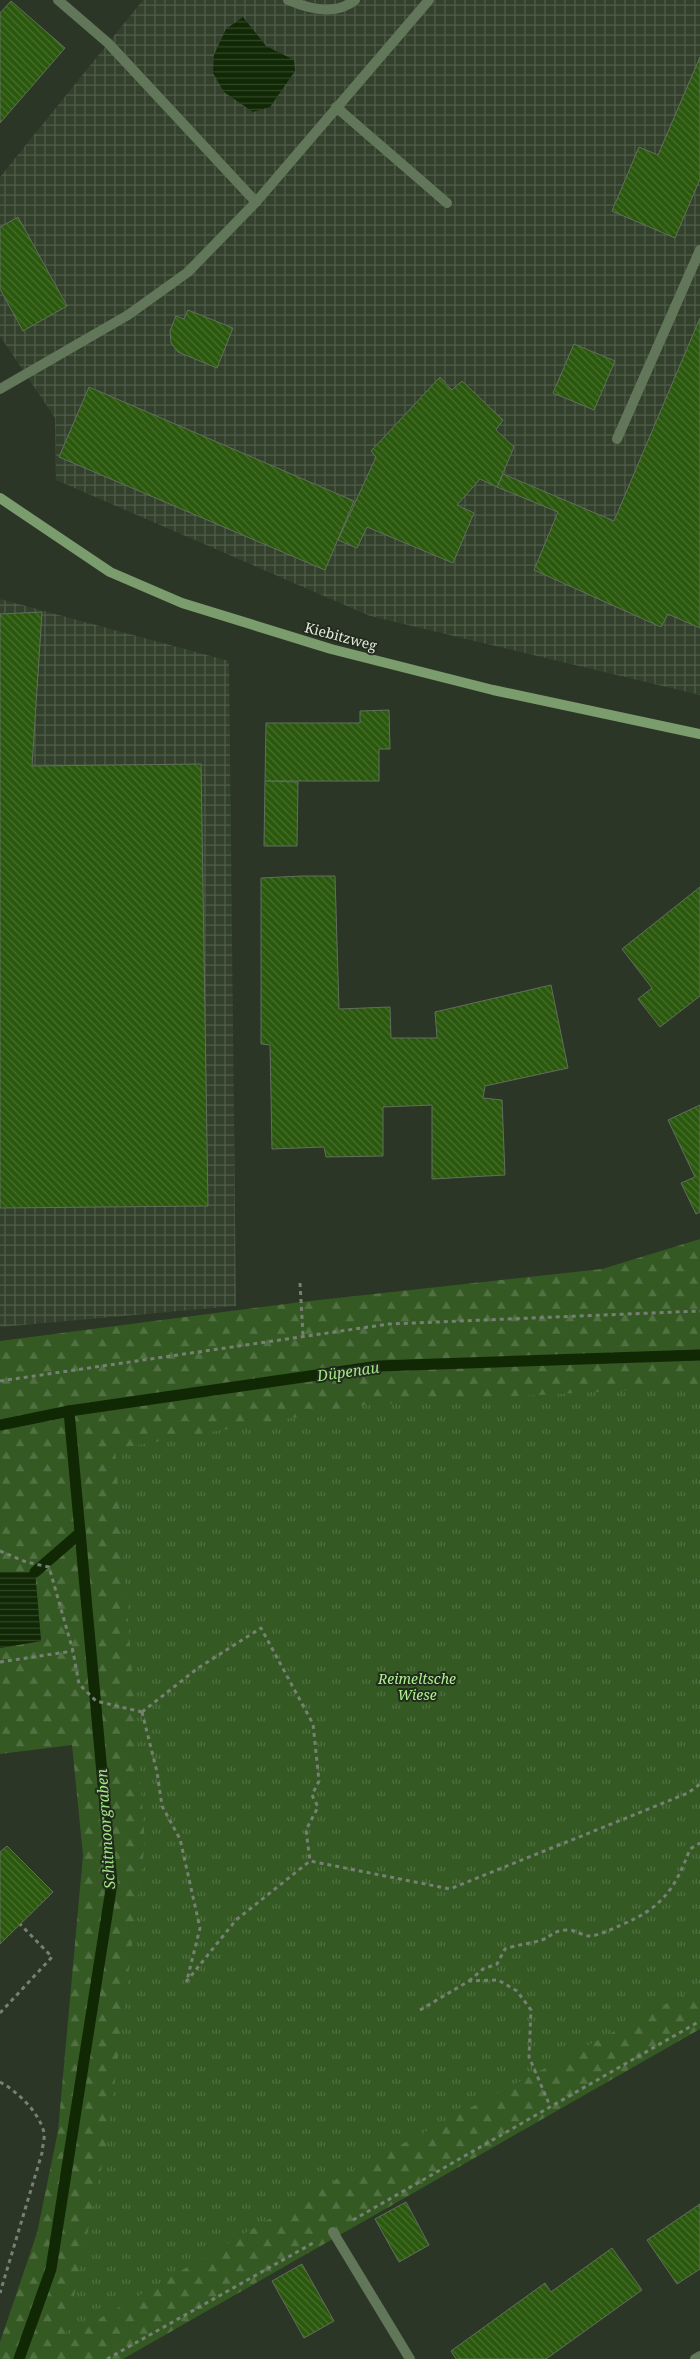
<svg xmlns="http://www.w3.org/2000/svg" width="700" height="2359" font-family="'Noto Serif',serif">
	<defs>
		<pattern id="industrial-grid" width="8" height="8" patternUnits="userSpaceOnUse" patternTransform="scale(1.25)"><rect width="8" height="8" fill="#33412c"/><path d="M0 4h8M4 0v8" fill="none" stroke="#505c4a"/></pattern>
		<pattern id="forest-firs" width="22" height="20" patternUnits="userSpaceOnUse" patternTransform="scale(1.25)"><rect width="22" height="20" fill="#345922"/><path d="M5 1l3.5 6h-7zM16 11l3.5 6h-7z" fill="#517142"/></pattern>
		<pattern id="park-tufts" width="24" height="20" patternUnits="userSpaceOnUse" patternTransform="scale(1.25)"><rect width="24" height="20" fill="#345922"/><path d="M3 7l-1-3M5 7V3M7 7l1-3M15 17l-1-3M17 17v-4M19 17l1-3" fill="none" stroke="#517142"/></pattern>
		<pattern id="water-rules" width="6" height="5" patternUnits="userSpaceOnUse" patternTransform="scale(1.25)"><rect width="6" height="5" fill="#102804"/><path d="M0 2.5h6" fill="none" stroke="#324728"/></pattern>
		<pattern id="building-back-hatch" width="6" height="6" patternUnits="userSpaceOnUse" patternTransform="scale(1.25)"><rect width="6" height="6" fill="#2a580d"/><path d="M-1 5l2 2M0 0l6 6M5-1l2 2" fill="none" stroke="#497030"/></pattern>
	</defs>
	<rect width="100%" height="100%" fill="#2b3627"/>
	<g fill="url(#industrial-grid)">
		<path d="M143,0H700V695L370,616L56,480L55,418L0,336V177Z"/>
		<path d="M0,599L229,661L236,1306L0,1327Z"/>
	</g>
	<path fill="url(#forest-firs)" d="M700,1239V2029L123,2359H0V2342L37,2233L58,2131L83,1855L72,1745L0,1754V1648L41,1641L35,1572H0V1341L301,1302L602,1269Z"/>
	<path fill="url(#park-tufts)" d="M700,1386V1986L351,2171L65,2339L108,2136L145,1842L115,1449L364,1405Z"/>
	<g fill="url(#water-rules)">
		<path d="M243,17L266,46L294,60L295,71L270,107L253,112L224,92L213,73L214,55L226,29Z"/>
		<path d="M0,1572H35L41,1641L0,1648Z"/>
	</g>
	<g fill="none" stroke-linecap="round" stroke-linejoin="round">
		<g stroke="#102804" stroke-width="11">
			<path d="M0,1425L69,1411L379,1366L700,1355"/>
			<path d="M35,1572L80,1533"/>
			<path d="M19,2359L51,2269L112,1883L69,1411"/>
		</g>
	</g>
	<g fill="url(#building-back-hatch)" stroke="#626e5e">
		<path d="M11,1L65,48L0,123V13Z"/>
		<path d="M700,57V179L675,238L612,211L639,147L658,155Z"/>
		<path d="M18,217L67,306L23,331L0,289V227Z"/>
		<path d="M188,310L233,328L217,368L178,352L171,343L170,331L176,316L184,319Z"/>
		<path d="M700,318V628L668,614L661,627L534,570L558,512L497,487L503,474L614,521Z"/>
		<path d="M574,344L615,361L594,410L553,393Z"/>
		<path d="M440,377L452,390L462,381L503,420L496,430L514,447L497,487L480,479L457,505L474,513L453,563L367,527L357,548L338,540L376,457L371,451Z"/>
		<path d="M89,387L354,501L325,570L59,457Z"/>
		<path d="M42,612L32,766L201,764L208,1206L0,1208V614Z"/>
		<path d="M389,710L390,749H379V781H265L266,723H360V711Z"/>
		<path d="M265,781L298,782L297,846H264Z"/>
		<path d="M302,876H335L339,1009L390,1007L391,1038H437L435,1012L551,985L568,1068L485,1086L483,1098L502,1100L505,1175L432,1179V1105L383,1107V1156L326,1157L324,1147L272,1149L270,1045L261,1044V878Z"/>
		<path d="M700,887V996L660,1027L638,999L652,988L622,949Z"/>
		<path d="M700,1105V1212L696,1214L681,1183L695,1177L668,1120Z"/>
		<path d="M7,1846L53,1892L0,1944V1852Z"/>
		<path d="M406,2202L429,2245L399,2262L375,2219Z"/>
		<path d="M700,2204V2269L677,2284L647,2240Z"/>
		<path d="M612,2248L642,2290L546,2359H456L451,2351L545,2283L551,2292Z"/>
		<path d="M302,2264L334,2321L304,2338L272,2281Z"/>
	</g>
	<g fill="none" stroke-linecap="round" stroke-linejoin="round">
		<g stroke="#778074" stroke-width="3" stroke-dasharray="4 4" stroke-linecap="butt">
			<path d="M300,1283L303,1335"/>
			<path d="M0,1381L389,1324L700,1311"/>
			<path d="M0,1551L26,1562L49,1567L73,1651L79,1684L96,1701L142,1712"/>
			<path d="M0,1662L73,1651"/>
			<path d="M142,1712L198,1668L261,1628L313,1724L319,1781L312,1795L318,1807L306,1830L310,1861"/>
			<path d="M142,1712L157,1772L162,1806L180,1839L200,1928L187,1980"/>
			<path d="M469,1981L483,1969L497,1964L505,1949C516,1945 533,1943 542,1940C552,1936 552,1931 566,1930C575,1929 583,1937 592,1936C602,1934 612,1929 621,1925C662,1908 675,1889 690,1849L700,1843"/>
			<path d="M186,1982L236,1920L310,1861L450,1889L688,1793L700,1784"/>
			<path d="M420,2010L469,1981L498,1980L517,1991L531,2010L529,2057L550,2106"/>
			<path d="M0,2013L52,1957L20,1924"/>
			<path d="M0,2082C17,2091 40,2113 44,2133C45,2139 42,2147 42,2153L0,2293"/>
			<path d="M353,2220L700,2021"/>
			<path d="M107,2359L313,2243"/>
		</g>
		<g stroke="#627659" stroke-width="10">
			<path d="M58,0L108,43L256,202"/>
			<path d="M288,0C309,9 336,16 355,0"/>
			<path d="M336,107L447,203"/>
			<path d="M0,389L128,315L188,272L256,202L429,0"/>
			<path d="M617,439L700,250"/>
			<path d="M333,2232L410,2359"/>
		</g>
		<path stroke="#627659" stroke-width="10" d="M695,2359L700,2356"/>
		<path stroke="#7b9c6d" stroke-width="10" d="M0,498L110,572L182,603L331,649L493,690L700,734"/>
	</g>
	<g text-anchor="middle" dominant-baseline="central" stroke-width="4" stroke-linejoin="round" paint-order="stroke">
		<g font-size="14" fill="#e1e8df" stroke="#222c1d">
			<text transform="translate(341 636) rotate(15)">Kiebitzweg</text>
		</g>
		<g font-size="14" font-style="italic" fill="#aff291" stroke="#222c1d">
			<text x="417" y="1678">Reimeltsche<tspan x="417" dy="16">Wiese</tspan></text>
		</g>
		<g font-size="15" font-style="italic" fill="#a3e685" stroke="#222c1d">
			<text transform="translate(348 1371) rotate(-8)">Düpenau</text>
			<text transform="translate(105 1829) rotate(-94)">Schitmoorgraben</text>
		</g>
	</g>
</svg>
